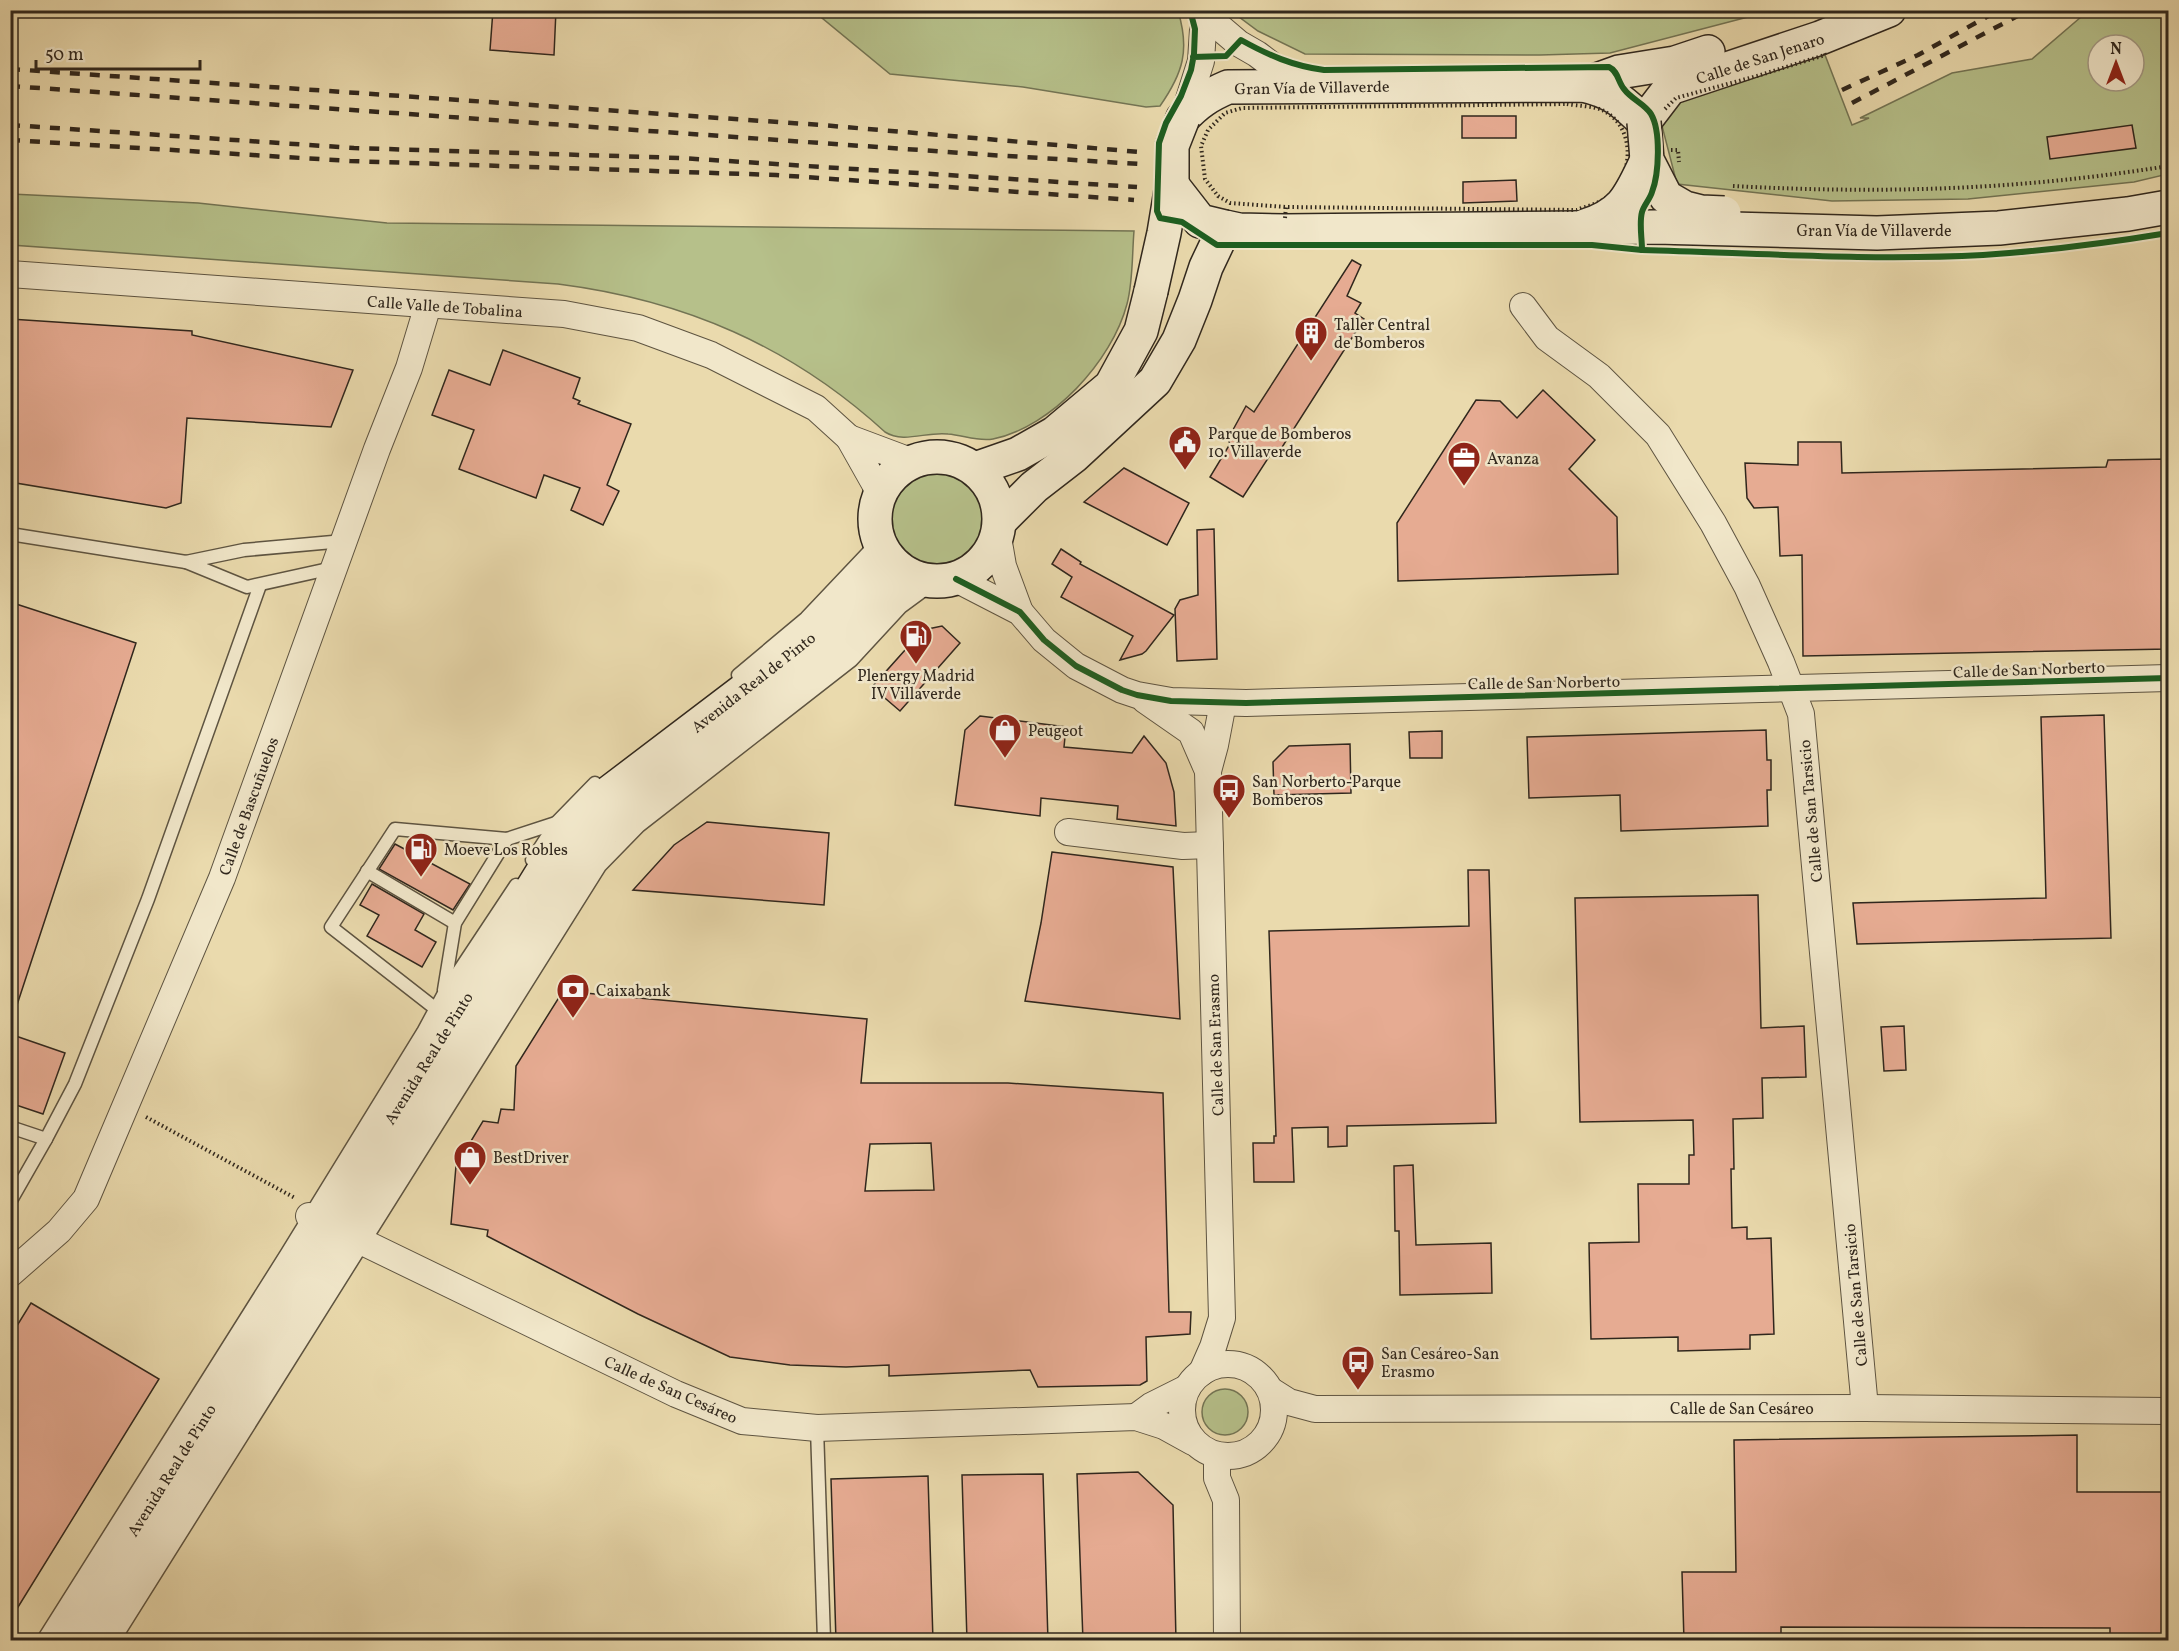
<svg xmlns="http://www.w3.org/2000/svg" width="2179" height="1651" font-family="Vollkorn,serif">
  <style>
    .green { fill: #b6c08a; stroke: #737454; stroke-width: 1.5; fill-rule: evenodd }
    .building { fill: #e6ab92; stroke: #30271d; stroke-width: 1.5; fill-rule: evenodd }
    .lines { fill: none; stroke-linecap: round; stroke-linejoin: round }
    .lane-casing { stroke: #5e5441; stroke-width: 15 }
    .street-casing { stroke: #5e5441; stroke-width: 28 }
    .secondary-casing { stroke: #30271d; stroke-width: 36 }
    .path { stroke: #30271d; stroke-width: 4; stroke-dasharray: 1.5 3; stroke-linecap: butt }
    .lane { stroke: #f1e7ca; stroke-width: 12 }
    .street { stroke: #f1e7ca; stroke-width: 26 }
    .secondary { stroke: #f1e7ca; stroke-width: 33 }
    .rail { stroke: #30271d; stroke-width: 4.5; stroke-dasharray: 10 10; stroke-linecap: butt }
    .secondary-bridge-casing { stroke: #30271d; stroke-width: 36; stroke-linecap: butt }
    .path-bridge { stroke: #30271d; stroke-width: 4; stroke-dasharray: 1.5 3; stroke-linecap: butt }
    .secondary-bridge { stroke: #f1e7ca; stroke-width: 33 }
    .cycleway-casing { stroke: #f1e7ca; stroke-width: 10 }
    .cycleway { stroke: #1b5e20; stroke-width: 6 }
    .labels { text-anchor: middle; stroke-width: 5; stroke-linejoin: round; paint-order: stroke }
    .street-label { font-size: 16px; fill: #30271d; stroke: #f1e7ca }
    .poi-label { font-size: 16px; fill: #30271d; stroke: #f1e7ca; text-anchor: start }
  </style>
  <rect width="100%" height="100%" fill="#eadaad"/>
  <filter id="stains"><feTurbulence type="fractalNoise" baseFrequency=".00333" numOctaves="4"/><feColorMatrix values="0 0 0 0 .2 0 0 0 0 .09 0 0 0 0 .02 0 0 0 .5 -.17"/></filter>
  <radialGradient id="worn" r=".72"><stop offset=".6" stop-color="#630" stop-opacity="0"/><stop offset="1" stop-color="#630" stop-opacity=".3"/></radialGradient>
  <g class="green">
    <path d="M818 10 1178 11C1190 50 1183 73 1160 106L1146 107 1023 87 890 74 816 13Z"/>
    <path d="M1231 11H1771L1610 53 1540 55 1305 54 1258 31Z"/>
    <path d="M2088 11H2168V174L2134 182 1968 199 1832 201 1677 184 1661 122 1691 80 1757 76 1825 55 1852 125 1869 118H1860L1952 73 2032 59ZM2098 45H2134V81H2098Z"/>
    <path d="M11 194 198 203 387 223 1134 231C1132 255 1133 282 1127 304 1112 361 1052 427 993 439 978 442 963 435 948 434 927 431 904 444 885 432 791 346 684 300 558 284L11 245Z"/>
    <circle cx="937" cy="523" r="50"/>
    <circle cx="1225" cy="1412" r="23"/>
  </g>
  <g class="building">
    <path d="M493 10H556L554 55 490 50Z"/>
    <rect x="1462" y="116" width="54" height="22"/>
    <path d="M2132 125 2136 148 2050 159 2047 137Z"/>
    <path d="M1516 180 1517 201 1463 203V182Z"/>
    <path d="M1352 260 1361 265 1347 296 1361 303 1355 313 1364 319 1279 452 1274 449 1243 497 1210 477 1230 444 1228 439 1246 406 1254 412Z"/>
    <path d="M10 319 192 331V335L353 370 331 427 187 418 181 503 166 508 10 482Z"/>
    <path d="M503 350 580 378 573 398 580 401 578 404 631 424 607 485 619 491 603 525 571 510 580 488 544 475 536 498 459 469 474 430 432 415 449 370 490 385Z"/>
    <path d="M1543 390 1595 440 1569 469 1617 517 1618 574 1398 581 1397 523 1476 400 1500 401 1517 418Z"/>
    <path d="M1798 442H1841L1842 473 2106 467 2108 460 2169 459V649L1803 656 1802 555 1780 556 1778 507 1754 508 1747 498 1745 463 1798 465Z"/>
    <path d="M1124 468 1189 503 1167 545 1084 502Z"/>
    <path d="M1214 529 1217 659 1177 661 1175 609 1180 600 1198 595 1197 530Z"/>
    <path d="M1061 549 1081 562 1080 564 1174 615 1146 651 1142 654 1120 660 1133 636 1061 597 1072 577 1052 564Z"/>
    <path d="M10 602 136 643 14 1014 10 1013Z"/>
    <path d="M942 626 960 643 900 711 872 687 923 630Z"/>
    <path d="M2104 715 2111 938 1857 944 1853 903 2046 898 2041 717Z"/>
    <path d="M980 716 1066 727 1064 747 1132 753 1144 736 1166 763 1174 792 1176 826 1117 819 1118 806 1041 798 1040 816 955 805 965 730Z"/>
    <path d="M1766 730 1767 760H1771V790H1767L1768 826 1621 831 1620 795 1529 798 1527 737Z"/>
    <path d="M1442 731V758H1410L1409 732Z"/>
    <path d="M1350 744 1351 793 1274 795 1273 762 1289 746Z"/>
    <path d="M707 822 829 833 824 905 633 890 674 845Z"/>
    <path d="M395 844 470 884 453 910 379 869Z"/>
    <path d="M1052 852 1173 867 1180 1019 1025 1001 1041 923Z"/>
    <path d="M1468 870H1489L1496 1123 1347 1126V1146L1328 1147V1127L1292 1128 1294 1182H1254L1253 1143H1274V1136H1276L1269 931 1469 926Z"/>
    <path d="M372 884 424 914 415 930 436 942 422 967 367 936 379 915 360 905Z"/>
    <path d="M1758 895 1761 1028 1804 1026 1806 1077 1762 1078 1763 1118 1733 1119 1734 1169H1731L1732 1228 1747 1227V1239L1771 1238 1774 1334 1750 1335V1349L1678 1351V1337L1591 1339 1589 1243 1639 1242 1638 1184H1689V1155H1694L1693 1120 1580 1122 1575 898Z"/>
    <path d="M563 991 867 1019 861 1083H1008L1163 1093 1169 1312H1191L1190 1334 1146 1337 1147 1381 1140 1385 1038 1387 1030 1370 889 1376V1365L846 1367 790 1365 730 1357 638 1314 487 1236 488 1230 451 1224 456 1166 483 1121 498 1123 501 1109 514 1110 516 1066ZM931 1143 934 1190 865 1191 870 1144Z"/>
    <path d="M1904 1026 1906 1070 1884 1071 1881 1027Z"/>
    <path d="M10 1034 65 1053 43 1114 10 1103Z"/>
    <path d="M1413 1165 1416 1245 1491 1243 1492 1293 1400 1295 1399 1231H1395L1394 1166Z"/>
    <path d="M31 1303 159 1379 10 1620V1337Z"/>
    <path d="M2077 1435V1492H2169V1641H2110V1628L1781 1627V1641H1684L1682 1572H1736L1734 1440Z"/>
    <path d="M1138 1472 1173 1505 1176 1641H1083L1077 1474Z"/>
    <path d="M1043 1474 1048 1641H967L962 1475Z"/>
    <path d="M928 1476 933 1641H836L831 1479Z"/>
  </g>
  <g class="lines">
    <g class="lane-casing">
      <g id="lane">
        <path d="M10 534 186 562"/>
        <path d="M333 568 247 587 186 562 244 550 344 541"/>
        <path d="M738 675 806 618 878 542"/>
        <path d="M532 860 556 823 595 783"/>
        <path d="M367 871 455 923"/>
        <path d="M444 990 455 923 507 839"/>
        <path d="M436 1009 331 927 395 829 507 839 556 823"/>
        <path d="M10 1127 46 1139 75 1084 148 899 260 585"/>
        <path d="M10 1202 46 1139"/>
        <path d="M817 1428 824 1640"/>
        <path d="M43 1640 287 1253 423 1032 443 995 516 885"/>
        <path d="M114 1640 600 866 639 826 852 660 901 607 935 582"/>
      </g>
    </g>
    <g class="street-casing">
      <g id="street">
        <path d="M1204 14 1238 43 1257 54 1299 86"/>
        <path d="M1183 118 1201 61 1204 14 1203 10"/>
        <path d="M10 274 564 314 638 328 711 355 816 408 849 438"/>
        <path d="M1523 306 1547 338 1599 376 1658 435 1713 523 1747 586 1781 662 1801 714 1865 1408"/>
        <path d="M880 493 849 438 913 462"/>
        <path d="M998 537 1003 566 1020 612"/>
        <path d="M956 579 1020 612 1044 640 1076 666 1122 690 1137 695 1171 701 1246 703 2168 678"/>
        <path d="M1145 700 1191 732 1208 771"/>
        <path d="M1068 832 1183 846 1210 845"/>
        <path d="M309 1216 676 1394 742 1421 817 1428 1136 1417 1164 1426 1193 1442"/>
        <path d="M10 1274 59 1231 86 1199 222 878 377 449 409 368 428 305"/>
        <circle cx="1228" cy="1410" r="46"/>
        <path d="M1202 1372 1213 1347 1222 1318 1208 771 1215 745 1223 703"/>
        <path d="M1270 1390 1289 1402 1315 1409 1865 1408 2168 1411"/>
        <path d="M1136 1417 1151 1406 1187 1388"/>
        <path d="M1217 1456V1478L1226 1500 1227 1640"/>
      </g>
    </g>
    <g class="secondary-casing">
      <g id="secondary">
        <path d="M1583 85 1619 72 1675 63 1708 52"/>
        <path d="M1183 118C1197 103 1209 95 1228 87L1583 85C1613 92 1622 101 1644 122L1670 88 1820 38 1889 10"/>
        <circle cx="937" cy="519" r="62"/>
        <path d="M975 469 1018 454 1055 433 1111 386 1141 331 1151 291"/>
        <path d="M1000 521 1034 487 1074 456 1155 381 1179 340 1195 300 1206 267 1225 227 1239 230 1285 231 1578 228"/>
        <path d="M63 1640 325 1224 545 868 602 798 814 637 887 557"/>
        <path d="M94 1640 347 1235 603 831 813 669 873 613 909 575"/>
      </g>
    </g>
    <g class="path">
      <path d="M1344 10H1381"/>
      <path d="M146 1117 295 1198"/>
    </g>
    <use href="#lane" class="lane"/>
    <use href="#street" class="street"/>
    <use href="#secondary" class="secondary"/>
    <g class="rail">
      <path d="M10 69 821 125 1140 152"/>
      <path d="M10 86 991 155 1140 164"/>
      <path d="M1842 90 1918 55 1999 10"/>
      <path d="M1852 103 2029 10"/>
      <path d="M10 125 354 148 681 158 1137 187"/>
      <path d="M10 140 350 161 776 175 1134 200"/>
    </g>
    <g class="secondary-bridge-casing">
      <g id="secondary-bridge">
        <path d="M1644 122 1647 160 1666 197 1685 208 1701 212 1724 213"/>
        <path d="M1172 185 1200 221 1225 227"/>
        <path d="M1585 226C1625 213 1630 195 1647 160"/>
        <path d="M1578 228 1656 227 1877 233 1999 228 2128 214 2168 207"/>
        <path d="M1151 291 1164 233 1172 185V146L1183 118"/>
      </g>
    </g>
    <g class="path-bridge">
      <path d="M1567 104C1578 106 1595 106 1604 111 1636 128 1634 176 1607 197 1599 204 1586 206 1577 210L1286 207 1230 203 1218 196 1205 179 1201 146 1208 130 1225 113 1242 108Z"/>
      <path d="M1665 109 1676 98 1757 76 1825 55 1824 52"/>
      <path d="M1671 150H1678L1679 162"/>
      <path d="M1733 186C1882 194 2021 190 2168 166"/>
      <path d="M1285 218 1286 207"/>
    </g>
    <use href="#secondary-bridge" class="secondary-bridge"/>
    <g class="cycleway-casing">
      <g id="cycleway">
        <path d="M1190 10 1195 29 1194 54 1191 70 1181 96 1166 123 1159 143 1157 211 1160 218 1182 222 1217 245H1592L1642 250C1642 238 1639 223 1642 212 1644 205 1650 199 1652 192 1659 174 1661 131 1651 114 1645 104 1631 99 1624 89 1618 82 1618 71 1609 67L1324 70C1293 66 1268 55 1241 40L1226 56 1193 57"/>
        <path d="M1642 250C1756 253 1869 261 1983 255 2045 251 2107 243 2168 233"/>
        <path d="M956 579 1020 612 1044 640 1076 666 1122 690 1137 695 1171 701 1246 703 2168 678"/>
      </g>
    </g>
    <use href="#cycleway" class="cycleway"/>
  </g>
  <defs>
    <g id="building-pin" transform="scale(1.725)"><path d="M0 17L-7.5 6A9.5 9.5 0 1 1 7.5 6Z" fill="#8f2418" stroke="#f1e7ca"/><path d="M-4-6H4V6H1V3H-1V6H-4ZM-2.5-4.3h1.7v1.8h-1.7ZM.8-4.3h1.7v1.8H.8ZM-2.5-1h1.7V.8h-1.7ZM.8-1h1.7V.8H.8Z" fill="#fff"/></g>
    <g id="civic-pin" transform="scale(1.725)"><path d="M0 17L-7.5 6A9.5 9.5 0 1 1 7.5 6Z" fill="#8f2418" stroke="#f1e7ca"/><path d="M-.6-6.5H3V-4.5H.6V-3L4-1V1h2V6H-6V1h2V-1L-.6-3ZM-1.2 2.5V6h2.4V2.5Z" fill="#fff"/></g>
    <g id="office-pin" transform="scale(1.725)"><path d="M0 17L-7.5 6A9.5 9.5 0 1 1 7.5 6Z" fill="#8f2418" stroke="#f1e7ca"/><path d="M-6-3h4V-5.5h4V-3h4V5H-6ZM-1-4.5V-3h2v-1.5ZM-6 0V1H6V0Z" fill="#fff"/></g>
    <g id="fuel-pin" transform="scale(1.725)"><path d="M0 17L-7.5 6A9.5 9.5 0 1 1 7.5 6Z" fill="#8f2418" stroke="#f1e7ca"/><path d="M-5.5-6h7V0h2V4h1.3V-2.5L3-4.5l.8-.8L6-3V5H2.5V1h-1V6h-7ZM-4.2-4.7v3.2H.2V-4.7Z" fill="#fff"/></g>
    <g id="shop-pin" transform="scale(1.725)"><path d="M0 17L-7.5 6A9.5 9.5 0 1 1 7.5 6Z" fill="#8f2418" stroke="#f1e7ca"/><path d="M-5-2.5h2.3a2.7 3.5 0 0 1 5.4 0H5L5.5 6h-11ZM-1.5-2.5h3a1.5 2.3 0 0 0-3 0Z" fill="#fff"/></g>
    <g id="bus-pin" transform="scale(1.725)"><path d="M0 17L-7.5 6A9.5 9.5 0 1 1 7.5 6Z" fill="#8f2418" stroke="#f1e7ca"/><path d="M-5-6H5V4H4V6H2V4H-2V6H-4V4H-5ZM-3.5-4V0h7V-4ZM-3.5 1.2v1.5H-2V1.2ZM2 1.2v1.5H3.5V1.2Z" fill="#fff"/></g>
    <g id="bank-pin" transform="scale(1.725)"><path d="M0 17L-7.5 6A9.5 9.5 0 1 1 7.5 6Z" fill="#8f2418" stroke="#f1e7ca"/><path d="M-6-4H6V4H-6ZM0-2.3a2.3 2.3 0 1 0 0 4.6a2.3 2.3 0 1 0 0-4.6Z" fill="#fff"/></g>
  </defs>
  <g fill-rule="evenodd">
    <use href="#building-pin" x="1311" y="333"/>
    <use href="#civic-pin" x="1185" y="442"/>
    <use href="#office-pin" x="1464" y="458"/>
    <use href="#fuel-pin" x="916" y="636"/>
    <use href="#shop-pin" x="1005" y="730"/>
    <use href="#bus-pin" x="1229" y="790"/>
    <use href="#fuel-pin" x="421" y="849"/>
    <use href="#bank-pin" x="573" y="990"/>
    <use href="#shop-pin" x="470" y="1157"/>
    <use href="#bus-pin" x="1358" y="1362"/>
  </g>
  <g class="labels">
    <g class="street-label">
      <text transform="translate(1760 58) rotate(-18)" y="6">Calle de San Jenaro</text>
      <text transform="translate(1312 87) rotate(-1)" y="6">Gran Vía de Villaverde</text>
      <text x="1874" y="236">Gran Vía de Villaverde</text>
      <text transform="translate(445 306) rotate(4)" y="6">Calle Valle de Tobalina</text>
      <text transform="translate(2029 669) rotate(-2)" y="6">Calle de San Norberto</text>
      <text transform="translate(753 682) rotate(-38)" y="6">Avenida Real de Pinto</text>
      <text transform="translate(1544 682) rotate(-1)" y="6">Calle de San Norberto</text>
      <text transform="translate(248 806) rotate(-70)" y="6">Calle de Bascuñuelos</text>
      <text transform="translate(1810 811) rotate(-95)" y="6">Calle de San Tarsicio</text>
      <text transform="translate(1215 1045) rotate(-92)" y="6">Calle de San Erasmo</text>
      <text transform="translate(428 1058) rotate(-58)" y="6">Avenida Real de Pinto</text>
      <text transform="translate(1855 1295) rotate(-95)" y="6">Calle de San Tarsicio</text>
      <text transform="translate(671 1389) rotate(24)" y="6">Calle de San Cesáreo</text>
      <text x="1742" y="1414">Calle de San Cesáreo</text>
      <text transform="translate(171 1470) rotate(-58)" y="6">Avenida Real de Pinto</text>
    </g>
    <g class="poi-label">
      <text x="1334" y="330">Taller Central<tspan x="1334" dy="18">de Bomberos</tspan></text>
      <text x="1208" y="439">Parque de Bomberos<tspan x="1208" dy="18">10. Villaverde</tspan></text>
      <text x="1487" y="464">Avanza</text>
      <text x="916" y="681" text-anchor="middle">Plenergy Madrid<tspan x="916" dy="18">IV Villaverde</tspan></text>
      <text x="1028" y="736">Peugeot</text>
      <text x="1252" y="787">San Norberto-Parque<tspan x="1252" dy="18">Bomberos</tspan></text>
      <text x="444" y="855">Moeve Los Robles</text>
      <text x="596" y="996">Caixabank</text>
      <text x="493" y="1163">BestDriver</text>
      <text x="1381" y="1359">San Cesáreo-San<tspan x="1381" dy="18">Erasmo</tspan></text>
    </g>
  </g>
  <rect width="2179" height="1651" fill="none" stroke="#eadaad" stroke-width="36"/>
  <rect x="12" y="12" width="2155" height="1627" fill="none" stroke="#30271d" stroke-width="3"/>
  <rect x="18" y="18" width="2143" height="1615" fill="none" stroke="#30271d" stroke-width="1.5"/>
  <g transform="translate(2116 63)"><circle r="28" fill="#f1e7ca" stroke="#a49a85" stroke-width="1.5"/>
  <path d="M0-4.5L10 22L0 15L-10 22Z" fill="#8f2418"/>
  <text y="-9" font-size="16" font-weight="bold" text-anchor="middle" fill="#30271d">N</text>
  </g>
  <path d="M36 60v9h164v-9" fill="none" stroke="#30271d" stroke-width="3"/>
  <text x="45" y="60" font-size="18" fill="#30271d" stroke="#f1e7ca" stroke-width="4.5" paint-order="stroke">50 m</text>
  <rect width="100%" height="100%" filter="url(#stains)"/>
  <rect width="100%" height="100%" fill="url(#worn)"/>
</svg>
